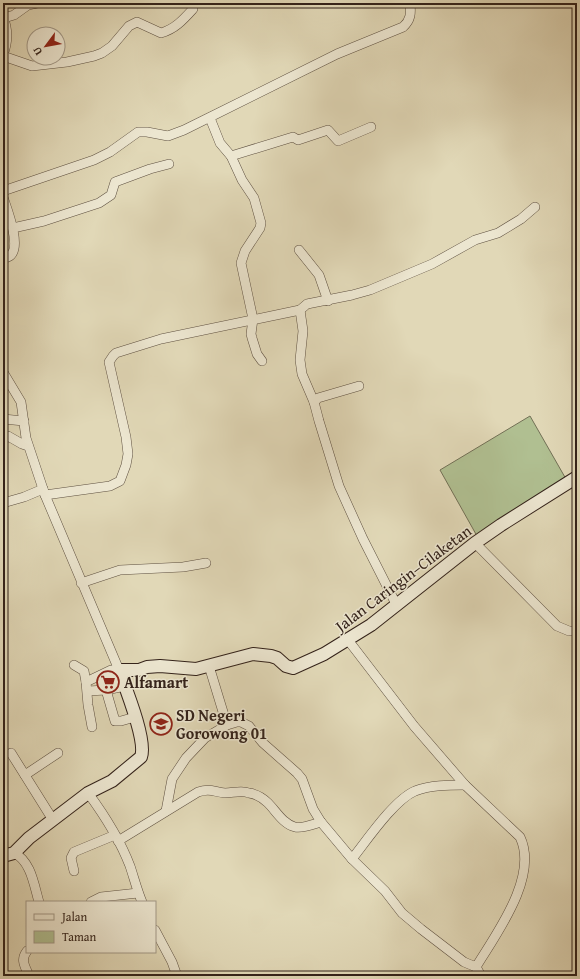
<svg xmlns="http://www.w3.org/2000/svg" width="580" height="979" font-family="'Gentium Book Plus',serif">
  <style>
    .green { fill: #b0bf91; stroke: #727056 }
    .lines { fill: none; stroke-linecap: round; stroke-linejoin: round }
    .street-casing { stroke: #5e5041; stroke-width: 10 }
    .secondary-casing { stroke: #33221a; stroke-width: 14 }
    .street { stroke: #ece6d0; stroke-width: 9 }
    .secondary { stroke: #ece6d0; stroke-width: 12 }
    .labels { text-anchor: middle; stroke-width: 3; stroke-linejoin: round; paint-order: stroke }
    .street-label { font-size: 16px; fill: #33221a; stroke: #ece6d0 }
    .poi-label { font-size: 16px; font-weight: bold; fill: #33221a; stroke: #ece6d0; text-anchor: start }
  </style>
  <rect width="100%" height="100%" fill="#e1d8b7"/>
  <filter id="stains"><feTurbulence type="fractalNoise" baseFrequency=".005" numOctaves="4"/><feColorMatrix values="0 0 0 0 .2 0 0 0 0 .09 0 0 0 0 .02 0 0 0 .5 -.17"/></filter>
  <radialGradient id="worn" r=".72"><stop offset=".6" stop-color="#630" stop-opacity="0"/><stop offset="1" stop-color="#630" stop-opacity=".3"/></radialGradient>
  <path class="green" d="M530 416 566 479 477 536 440 470Z"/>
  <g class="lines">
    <g class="street-casing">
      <g id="street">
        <path d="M3 17C8 29 8 42 3 55"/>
        <path d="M4 18 14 15 28 5 37 3"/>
        <path d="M3 56 32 66 67 62 94 56 102 53 112 46 129 26 137 22 161 33C175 29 183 20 193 9L192 3"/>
        <path d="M210 118 220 143 231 156 242 180 254 198 261 223 260 228 245 251 241 263 253 319 251 334 252 338 257 354 262 361"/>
        <path d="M231 156 293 137 298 140 328 130 338 141 371 127"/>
        <path d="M3 191 94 160 110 152 138 132H147L168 136 184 130 337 54 403 27C411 20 411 13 410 3"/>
        <path d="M3 197C7 209 21 245 11 255 10 257 5 258 3 259"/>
        <path d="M13 228 44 221 99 203 111 195 115 182 150 169 169 164"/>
        <path d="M299 250 319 275 328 301"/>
        <path d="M300 310 303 331 300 360 302 374 314 402 319 421 339 486 363 539 397 606"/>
        <path d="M3 372 21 402 26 438 45 495 119 670H111L86 682 88 705 92 727"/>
        <path d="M314 402 318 398 359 386"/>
        <path d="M3 419 24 421"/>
        <path d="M3 440 8 436 22 444 28 446"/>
        <path d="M45 495 110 486 120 481 126 465 128 454 126 437 109 362 113 356 116 353 161 339 300 310 307 304 352 295 370 290 432 264 475 240 498 233 521 219 535 207"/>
        <path d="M3 503 24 497 43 489"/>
        <path d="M475 543 557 626 569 631H577"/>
        <path d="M81 583 120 570 183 567 206 563"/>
        <path d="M74 665 84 671 86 682"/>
        <path d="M209 666 227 725"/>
        <path d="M106 690 115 721H121L135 717"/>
        <path d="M88 691 106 690 125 686"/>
        <path d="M11 753 53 820"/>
        <path d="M25 775 58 753"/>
        <path d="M88 793C105 816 120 840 130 866 134 878 137 890 142 902"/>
        <path d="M166 811 172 779 186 758 205 738 227 725 237 722H241L249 726 263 743 297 773 302 779 313 809 321 822 352 859 385 891 402 913 421 929 464 962 476 967C496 934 539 877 520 837L465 785 414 726 348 640"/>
        <path d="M118 841 198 792C210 788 214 792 225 793 233 793 242 790 249 793 256 794 263 798 268 803 276 811 283 824 295 827 302 829 314 824 321 822"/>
        <path d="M14 853C31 861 34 885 39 902"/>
        <path d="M352 859C367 840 394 800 415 791 431 785 448 785 465 785"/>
        <path d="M74 871 71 858 74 852 115 835"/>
        <path d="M91 902 101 897 138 893"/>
        <path d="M155 930 172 962 177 976"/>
        <path d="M27 951C20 960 25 966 29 976"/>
        <path d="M476 967 481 976"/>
      </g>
    </g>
    <g class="secondary-casing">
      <path id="secondary" d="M3 856 14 853 29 838 88 793 112 781 141 757C147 741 126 689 119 670H139L147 667 160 666 196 669 253 654 271 656 277 658 286 666 293 668 324 654 371 625 475 543 501 525 577 477"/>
    </g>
    <use href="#street" class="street"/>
    <use href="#secondary" class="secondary"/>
  </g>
  <defs>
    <g id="supermarket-ring" transform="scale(1.15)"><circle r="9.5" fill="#ece6d0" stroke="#8f2418" stroke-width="1.5"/><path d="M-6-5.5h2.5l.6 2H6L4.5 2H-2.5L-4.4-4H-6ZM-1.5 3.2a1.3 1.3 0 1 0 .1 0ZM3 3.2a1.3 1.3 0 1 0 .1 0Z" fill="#8f2418"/></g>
    <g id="school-ring" transform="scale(1.15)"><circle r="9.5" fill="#ece6d0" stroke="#8f2418" stroke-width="1.5"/><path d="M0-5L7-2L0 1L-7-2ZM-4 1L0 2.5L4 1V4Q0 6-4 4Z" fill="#8f2418"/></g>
  </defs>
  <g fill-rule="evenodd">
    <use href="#supermarket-ring" x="108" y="682"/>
    <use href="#school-ring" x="161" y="724"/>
  </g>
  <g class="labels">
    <g class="street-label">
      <text transform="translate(403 578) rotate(-37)" y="6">Jalan Caringin–Cilaketan</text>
    </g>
    <g class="poi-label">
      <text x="124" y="688">Alfamart</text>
      <text x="176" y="721">SD Negeri<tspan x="176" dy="18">Gorowong 01</tspan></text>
    </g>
  </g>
  <rect width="580" height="979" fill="none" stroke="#e1d8b7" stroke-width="16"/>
  <rect x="4" y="4" width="572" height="971" fill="none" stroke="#33221a" stroke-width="2"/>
  <rect x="8" y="8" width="564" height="963" fill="none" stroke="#33221a"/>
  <rect x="26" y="901" width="130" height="52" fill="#ece6d0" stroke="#a29887"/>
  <rect x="34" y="914" width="20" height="6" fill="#ece6d0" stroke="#a29887"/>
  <text x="62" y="921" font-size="12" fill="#33221a">Jalan</text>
  <rect x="34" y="931" width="20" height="12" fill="#b0bf91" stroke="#a29887"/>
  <text x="62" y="941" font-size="12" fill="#33221a">Taman</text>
  <g transform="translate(46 46) rotate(238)"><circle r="19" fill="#ece6d0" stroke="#a29887"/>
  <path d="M0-3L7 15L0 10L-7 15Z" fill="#8f2418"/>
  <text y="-6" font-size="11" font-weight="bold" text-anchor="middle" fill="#33221a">U</text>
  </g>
  <rect width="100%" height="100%" filter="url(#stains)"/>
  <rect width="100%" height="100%" fill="url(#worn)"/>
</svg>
